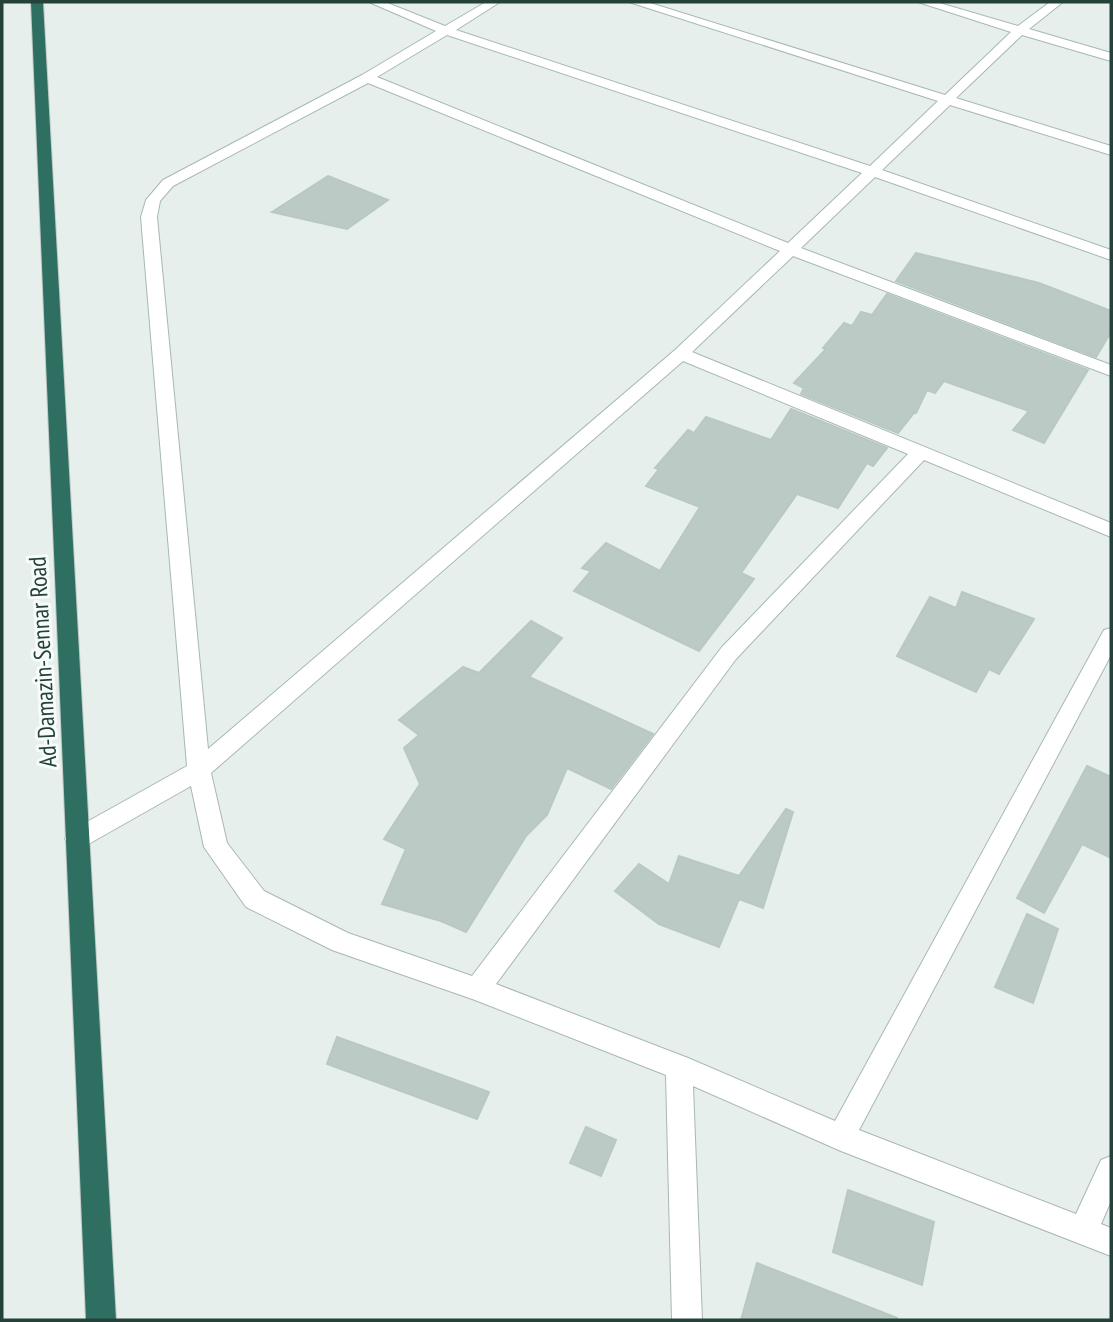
<svg xmlns="http://www.w3.org/2000/svg" width="1113" height="1322" font-family="'PT Sans Narrow',sans-serif">
  <style>
    .building { fill: #bbcac4; stroke: #b8c9c2; stroke-width: 2 }
    .lines { fill: none; stroke-linecap: round; stroke-linejoin: round }
    .minor-casing { stroke: #a8b8b2; stroke-width: 2 }
    .highway-casing { stroke: #c2cac8; stroke-width: 2 }
    .minor { fill: #fff; fill-rule: evenodd }
    .highway { fill: #2f6f62; fill-rule: evenodd }
    .labels { text-anchor: middle; stroke-width: 6; stroke-linejoin: round; paint-order: stroke }
    .street-label { font-size: 24px; fill: #24423a; stroke: #f7fbf9 }
  </style>
  <rect width="100%" height="100%" fill="#e6efeb"/>
  <g class="building">
    <path d="M328 176 388 200 347 229 272 212Z"/>
    <path d="M916 253 1039 283 1111 311V332L1096 357 896 281Z"/>
    <path d="M887 294 1088 370 1044 443 1013 430 1029 411 944 381 935 393 927 390 916 413H914L898 433 801 394 804 388 794 383 826 349 823 348 844 323 852 326 861 312 872 315Z"/>
    <path d="M791 409 887 448 873 466 867 463 838 508 797 494 741 573 754 579 699 651 574 591 591 571 582 568 606 543 660 571 700 507 646 486 659 469 655 468 688 430 694 433 706 417 771 440Z"/>
    <path d="M962 592 1034 619 999 674 989 669 976 692 897 656 930 597 956 608Z"/>
    <path d="M531 621 562 638 529 677 653 734 611 789 567 768 547 815 526 836 466 932 441 921 382 904 406 849 384 839 420 784 404 748 419 735 399 720 463 667 479 673Z"/>
    <path d="M1087 766 1111 777V858L1082 844 1044 913 1017 898Z"/>
    <path d="M786 809 793 812 763 908 739 899 719 947 659 924 615 891 639 864 669 884 679 856 739 876Z"/>
    <path d="M1027 914 1058 929 1033 1003 995 987Z"/>
    <path d="M337 1037 489 1092 477 1119 327 1064Z"/>
    <path d="M586 1127 616 1140 601 1176 570 1163Z"/>
    <path d="M848 1190 934 1222 922 1285 833 1252Z"/>
    <path d="M757 1263 897 1318V1320H741Z"/>
  </g>
  <g class="lines">
    <g class="minor-casing">
      <path id="minor" d="M369 2H385L445 26 486 2H500L456 30 870 166 938 101 629 2H647L945 95 1011 32 918 2H936L1018 26 1050 2H1063L1029 29 1111 53V61L1022 35 956 98 1111 146V155L950 105 882 170 1111 250V260L875 177 801 248 1111 365V376L793 256 692 352 1111 523V537L924 460 736 659 496 984 688 1058 835 1121 1104 630 1111 628V655L859 1130 1076 1214 1101 1160 1111 1156V1201L1101 1224 1111 1228V1256L841 1151 693 1086 702 1320H672L666 1075 475 1000 332 950 246 907 204 847 191 786 85 846 77 849 69 846 65 839 69 832 187 766 141 217 146 200 163 180 362 75 436 31ZM447 35 862 173 788 243 377 77ZM368 83 780 251 675 350 208 749 157 217 160 201 173 186ZM683 361 908 454 722 647 472 976 348 933 264 891 227 843 211 773Z"/>
    </g>
    <g class="highway-casing">
      <path id="highway" d="M31 2H43L116 1320H86Z"/>
    </g>
    <use href="#minor" class="minor"/>
    <use href="#highway" class="highway"/>
  </g>
  <g class="labels">
    <g class="street-label">
      <text transform="translate(43 662) rotate(-93)" y="8">Ad-Damazin-Sennar Road</text>
    </g>
  </g>
  <rect width="1113" height="1322" fill="none" stroke="#24423a" stroke-width="7"/>
</svg>
